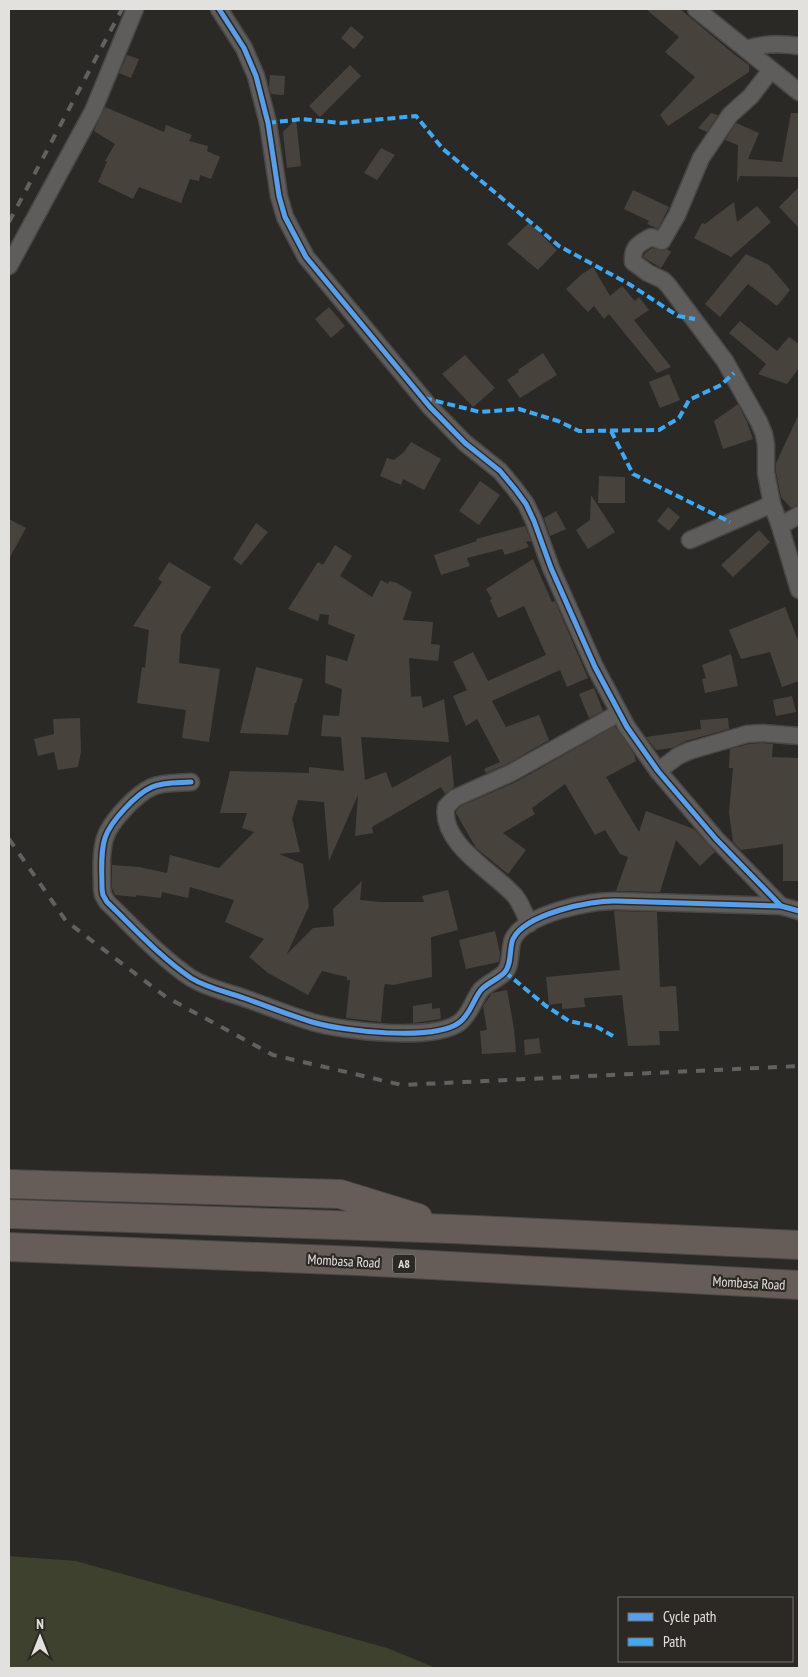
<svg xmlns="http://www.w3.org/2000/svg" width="808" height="1677" font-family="'PT Sans Narrow',sans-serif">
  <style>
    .green { fill: #3d412d }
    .building { fill: #47433c }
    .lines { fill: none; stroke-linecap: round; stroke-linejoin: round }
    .minor-casing { stroke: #494745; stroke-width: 19 }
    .trunk-casing { stroke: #494745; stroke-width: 30 }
    .minor { stroke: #5f5d5c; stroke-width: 16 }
    .trunk { stroke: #665d59; stroke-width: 28 }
    .rail { stroke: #62615f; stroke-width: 4; stroke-dasharray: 9 9; stroke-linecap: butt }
    .quiet { stroke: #3fa9f5; stroke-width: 4; stroke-dasharray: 8 4; stroke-linecap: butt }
    .cycleway-casing { stroke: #2c2925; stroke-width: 8 }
    .cycleway { stroke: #5a9eea; stroke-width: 5 }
    .labels { text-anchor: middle; stroke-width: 4.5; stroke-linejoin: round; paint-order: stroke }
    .shield { fill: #2c2925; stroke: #acaaa6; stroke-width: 1 }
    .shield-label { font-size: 12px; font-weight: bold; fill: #e3e1de }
    .street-label { font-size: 14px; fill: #e3e1de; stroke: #2c2925 }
  </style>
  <rect width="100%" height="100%" fill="#2b2926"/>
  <path class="green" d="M9 1556 76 1561 387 1648 436 1668H9Z"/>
  <g class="building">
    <path d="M646 9H680L735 55 749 65V72L668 126 660 115 695 77 665 52 679 37Z"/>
    <path d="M351 26 364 37 354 49 341 38Z"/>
    <path d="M127 55 139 59 131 78 119 73Z"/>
    <path d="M350 65 361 76 320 117 309 106Z"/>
    <path d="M270 75 285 76 284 95 271 94 269 87Z"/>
    <path d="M105 107 164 132 166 125 192 135 189 141 208 146 207 151 220 157 211 179 200 175 199 181 190 179 181 203 139 187 133 199 98 182 107 162 105 161 115 144 94 131Z"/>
    <path d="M711 113 718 115 707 132 698 128Z"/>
    <path d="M791 113H799V177L740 176 737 183 738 145 725 140 736 123 759 133 748 159 782 162Z"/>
    <path d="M296 119 301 166 287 168 283 132Z"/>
    <path d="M381 148 395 155 377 180 364 173Z"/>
    <path d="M799 187V228L779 207Z"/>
    <path d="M633 190 669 207 658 229 647 224 649 221 624 209Z"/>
    <path d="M734 202 737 222 757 206 771 222 731 257 694 238 702 223 705 224Z"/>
    <path d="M529 223 557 250 538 270 507 244Z"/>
    <path d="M652 248 663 251 667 249 671 252 661 268 643 257 645 253Z"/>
    <path d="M746 254 769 265 790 290 777 306 748 284 720 317 705 304Z"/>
    <path d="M593 267 610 296 622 286 635 301 639 297 649 310 634 320 671 367 657 373 609 314 604 319 594 306 588 312 566 289 582 274Z"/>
    <path d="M329 307 345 326 331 338 315 319Z"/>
    <path d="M740 321 777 351 789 337 799 344V368L787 384 758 374 766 364 729 333Z"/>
    <path d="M543 353 557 375 520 398 507 380 519 372 518 370Z"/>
    <path d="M465 355 495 388 473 407 442 374Z"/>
    <path d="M669 374 680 400 660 408 649 382Z"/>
    <path d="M738 404 747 422 753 439 723 449 714 421Z"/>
    <path d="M799 414V505L791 508 781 497 776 472V463Z"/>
    <path d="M411 442 441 459 424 490 403 479 401 485 380 476 387 458 394 460 404 452Z"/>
    <path d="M599 476 625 477V503H598Z"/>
    <path d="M480 481 500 495 479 525 459 511Z"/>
    <path d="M591 495 615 532 588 549 576 530 590 520Z"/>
    <path d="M668 507 680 517 669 531 657 521Z"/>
    <path d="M556 511 566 529 550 536 544 518Z"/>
    <path d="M9 519 26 528 9 559Z"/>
    <path d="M256 523 268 532 241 565 233 559Z"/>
    <path d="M525 526 531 541 526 542 529 547 505 555 502 549 467 558 470 566 441 575 434 555 477 541 476 539Z"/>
    <path d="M759 530 770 542 733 577 721 565Z"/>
    <path d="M335 545 352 556 340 576 372 597 381 580 388 584 389 581 397 583 412 592 403 620 433 622 431 644 440 645 438 661 409 658 411 697 421 696 423 708 444 699 449 742 361 737 365 780 386 772 392 788 451 755 454 787 445 794 441 787 372 827 373 833 355 836 358 795 329 861 324 802 298 800 292 819 300 852 279 854 303 864 309 906 287 954 313 928 334 926 333 909 362 881 360 900 380 902H424L422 896 448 890 458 930 431 937 432 977 393 985 385 984 384 988 381 1022 346 1018 350 980H347V977L322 971 308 995 268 973 249 957 264 939 225 922 234 900 190 887 188 898 162 892 161 898 136 895V897L115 895 112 888V865L139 867 167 873 170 855 219 868 254 832 242 828 247 813H220L230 771 309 773V767L344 771 341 737 321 736 323 715 339 716 342 689 325 683 326 655 347 661 355 635 328 624 329 615 320 614 318 621 288 609 318 562 323 565Z"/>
    <path d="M533 559 552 602 555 601 588 678 567 687 560 670 492 701 506 727 539 715 549 740 507 764 486 773 484 769 500 762 477 719 466 726 453 696 467 690 453 662 473 652 488 681 546 655 524 606 498 618 490 600 492 599 486 589Z"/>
    <path d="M169 562 211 587 181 635 179 663 220 669 209 742 182 738 186 710 137 703 142 667 145 668 149 630 133 626 162 582 158 579Z"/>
    <path d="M785 607 799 643V681L782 687 770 652 741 659 729 630Z"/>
    <path d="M731 654 738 686 705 693 702 679 706 678 702 665Z"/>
    <path d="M256 667 303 679 296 703H295L288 735 240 733Z"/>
    <path d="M594 688 603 711 589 718 579 694Z"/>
    <path d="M792 696 796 712 776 716 773 700Z"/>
    <path d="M80 718 81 752 78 767 58 770 54 752 38 756 34 739 54 734 53 719Z"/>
    <path d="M728 718 729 729 686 741 672 748 656 750 646 737 701 729 700 720Z"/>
    <path d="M615 726 634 754 636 761 606 777 639 832 646 811 694 829 715 852 700 866 676 840 660 892 616 891 628 857 620 854 605 830 595 835 565 784 532 808 535 814 503 833 526 850 508 874 476 848 456 813V811L461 806 516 782Z"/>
    <path d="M762 743 773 744 772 757 799 758V881H783V844L741 850 733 842 729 812 733 768H729L730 749 749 744Z"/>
    <path d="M614 911 657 912 660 987 676 986 679 1031H659L660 1045 628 1046 622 995 584 998 585 1007 562 1009V1003L549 1005 546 977 620 970Z"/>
    <path d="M495 931 500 953 499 962 466 969 459 940Z"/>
    <path d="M507 990 514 1029 516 1052 482 1054 480 1031 487 1030 483 1006 492 993Z"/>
    <path d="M432 1003V1009L440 1008 441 1019 413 1023V1006Z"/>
    <path d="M539 1038 541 1053 525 1055 524 1040Z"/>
  </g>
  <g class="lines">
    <g class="minor-casing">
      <g id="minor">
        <path d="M219 9 244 48 256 76 268 123 279 196 285 217 306 257 430 407 465 443 500 471 515 489 526 504 534 521 551 568 595 667 627 727 658 771 716 839 781 906"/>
        <path d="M696 9 799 92"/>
        <path d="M746 49C764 43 780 43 799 46"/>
        <path d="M771 70 751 96 730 115 701 158 677 215 662 241 651 237C639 244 632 246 633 262L648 273 663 280 668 285 725 361 759 422 764 434 766 445V473L772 504 780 526"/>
        <path d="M9 266 93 111 135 9"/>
        <path d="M799 515 780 526 799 590"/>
        <path d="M690 540 772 504"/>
        <path d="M658 771 678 756 689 751 747 734 762 733 799 736"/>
        <path d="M191 782C178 783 163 782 152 787 136 794 110 822 105 838 100 854 102 873 102 889L103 895 107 902C134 928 160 957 191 978 207 988 227 992 244 998 267 1006 289 1015 312 1022 342 1031 435 1042 460 1022 471 1013 473 1000 481 990 487 983 499 979 505 972 512 964 509 948 513 939 525 914 591 900 616 901L781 906 799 911"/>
        <path d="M529 924C525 914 522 905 515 896 495 873 440 844 446 807L455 798 511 773 619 713"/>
      </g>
    </g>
    <g class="trunk-casing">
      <g id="trunk">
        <path d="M9 1184 340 1194 418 1218"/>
        <path d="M9 1214 453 1229 799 1245"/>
        <path d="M9 1247 357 1261 799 1285"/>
      </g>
    </g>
    <use href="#minor" class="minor"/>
    <use href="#trunk" class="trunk"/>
    <g class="rail">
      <path d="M9 222 122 9"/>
      <path d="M9 839 66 921 166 997 273 1055 402 1085 799 1066"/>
    </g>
    <g class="quiet">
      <path d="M268 123 302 119 341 123 416 116 443 149 559 246 629 284 678 316 695 319"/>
      <path d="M424 398 480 412 519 409 558 421 579 431 659 430 679 418 689 400 721 385 734 373"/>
      <path d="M611 431 633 474 730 522"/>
      <path d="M505 972 546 1006 569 1021 597 1027 613 1036"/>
    </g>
    <g class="cycleway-casing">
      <g id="cycleway">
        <path d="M219 9 244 48 256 76 268 123 279 196 285 217 306 257 430 407 465 443 500 471 515 489 526 504 534 521 551 568 595 667 627 727 658 771 716 839 781 906"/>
        <path d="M191 782C178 783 163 782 152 787 136 794 110 822 105 838 100 854 102 873 102 889L103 895 107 902C134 928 160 957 191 978 207 988 227 992 244 998 267 1006 289 1015 312 1022 342 1031 435 1042 460 1022 471 1013 473 1000 481 990 487 983 499 979 505 972 512 964 509 948 513 939 525 914 591 900 616 901L781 906 799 911"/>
      </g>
    </g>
    <use href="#cycleway" class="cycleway"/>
  </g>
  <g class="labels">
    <rect class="shield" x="393" y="1254.5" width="22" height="19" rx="4"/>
    <g class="shield-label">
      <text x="404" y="1268">A8</text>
    </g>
    <g class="street-label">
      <text transform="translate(344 1261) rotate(3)" y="5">Mombasa Road</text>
      <text transform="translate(749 1283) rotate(3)" y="5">Mombasa Road</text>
    </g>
  </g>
  <rect width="808" height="1677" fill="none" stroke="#e3e1de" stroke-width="20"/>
  <rect x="618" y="1597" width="175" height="65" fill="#2c2925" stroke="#75736f"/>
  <rect x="628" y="1613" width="25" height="8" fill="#5a9eea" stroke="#75736f"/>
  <text x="663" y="1622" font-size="15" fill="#e3e1de">Cycle path</text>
  <rect x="628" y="1638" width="25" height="8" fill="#3fa9f5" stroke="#75736f"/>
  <text x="663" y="1647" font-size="15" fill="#e3e1de">Path</text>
  <g transform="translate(40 1637)" stroke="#2c2925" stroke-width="4" paint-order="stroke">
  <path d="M0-4L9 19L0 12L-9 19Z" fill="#e3e1de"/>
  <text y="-8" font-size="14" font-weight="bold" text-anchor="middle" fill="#e3e1de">N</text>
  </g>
</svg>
